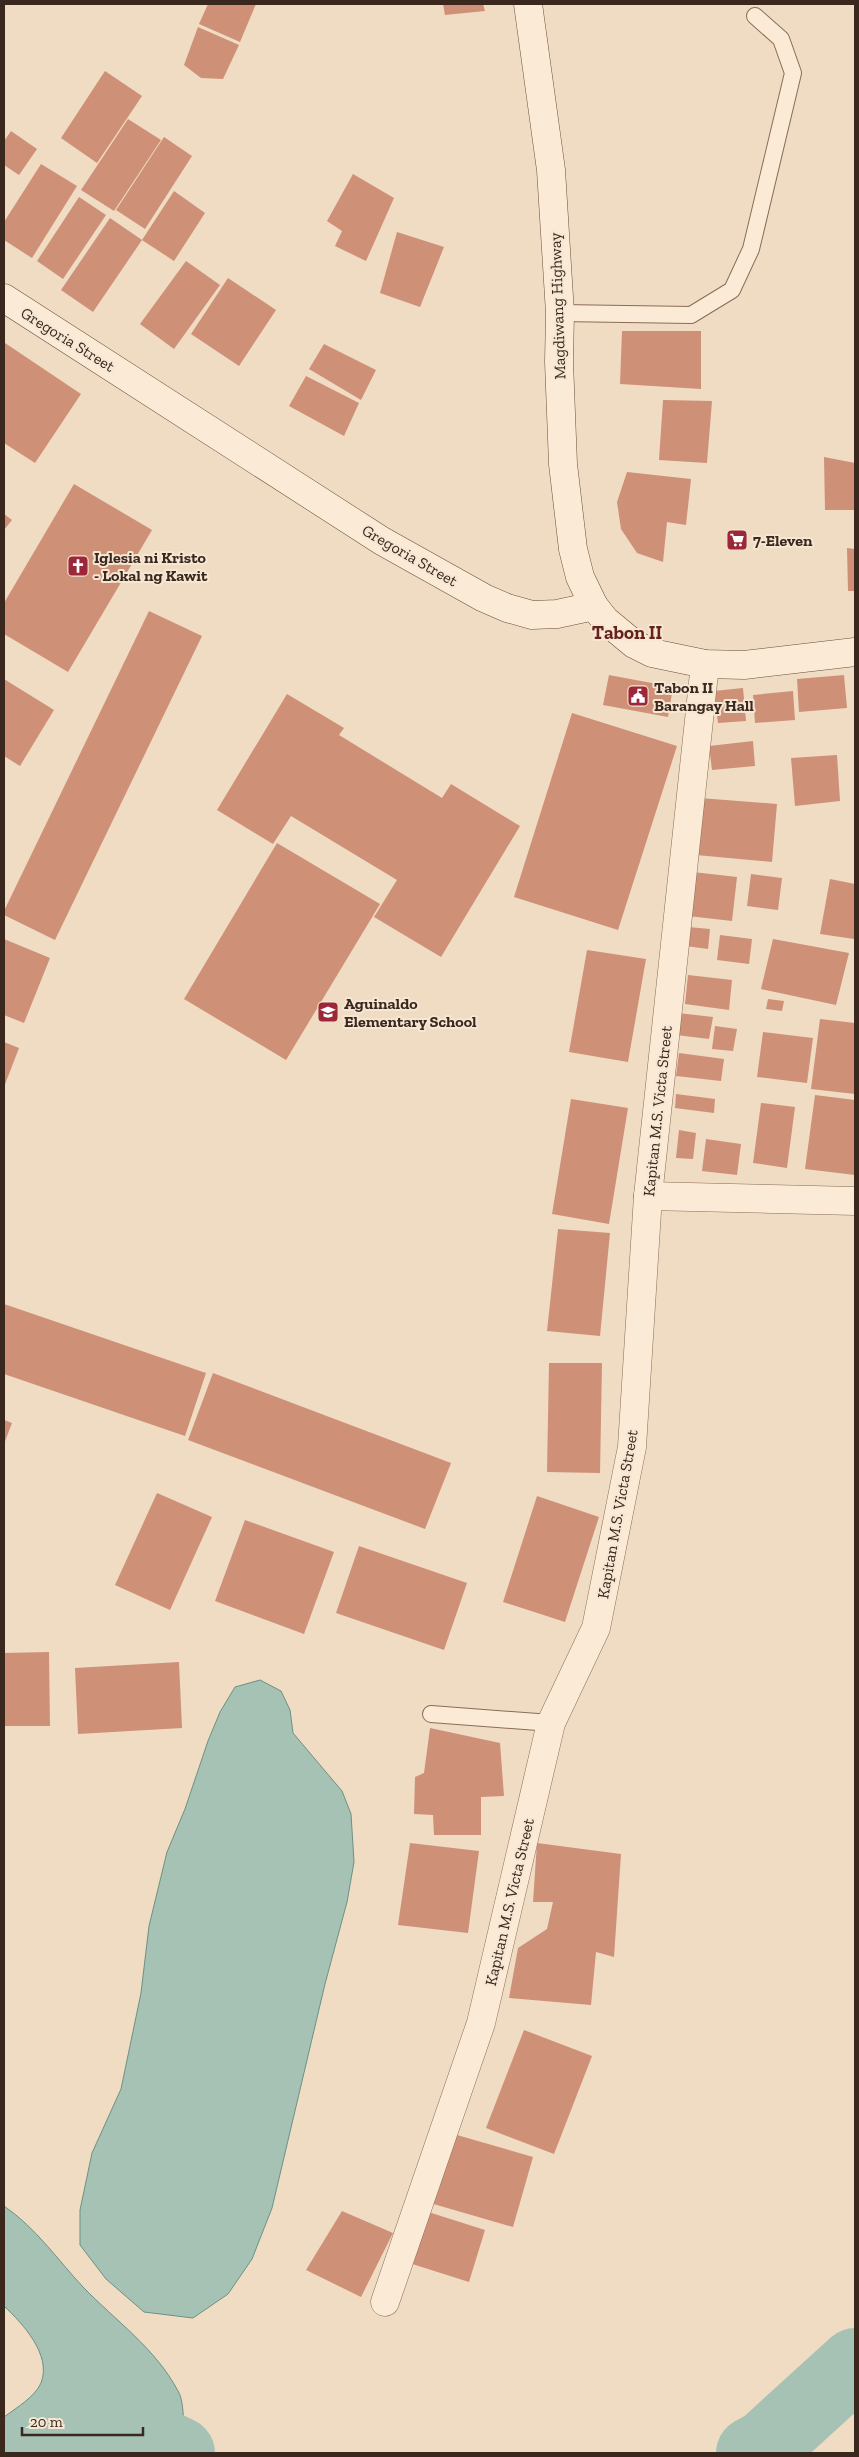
<svg xmlns="http://www.w3.org/2000/svg" width="859" height="2457" font-family="'Zilla Slab',serif">
  <style>
    .water { fill: #a5c2b5; stroke: #6c9182 }
    .lines { fill: none; stroke-linecap: round; stroke-linejoin: round }
    .river { stroke: #a5c2b5; stroke-width: 72 }
    .building { fill: #cf9078 }
    .lane-casing { stroke: #8a6c59; stroke-width: 18 }
    .street-casing { stroke: #8a6c59; stroke-width: 29 }
    .secondary-casing { stroke: #6c4e3c; stroke-width: 29 }
    .lane { stroke: #faead6; stroke-width: 16 }
    .street { stroke: #faead6; stroke-width: 28 }
    .secondary { stroke: #faead6; stroke-width: 28 }
    .labels { text-anchor: middle; stroke-width: 4; stroke-linejoin: round; paint-order: stroke }
    .street-label { font-size: 16px; fill: #3a271e; stroke: #f6e7d3 }
    .poi-label { font-size: 16px; font-weight: bold; fill: #3a271e; stroke: #f6e7d3; text-anchor: start }
    .quarter-label { font-size: 19px; font-weight: bold; fill: #67211c; stroke: #f6e7d3 }
  </style>
  <rect width="100%" height="100%" fill="#efdcc3"/>
  <g class="water">
    <path d="M260 1680 281 1691 290 1710 293 1733 342 1791 351 1814 354 1862 347 1902 325 1984 272 2208 252 2259 228 2294 193 2318 144 2312 106 2279 80 2245V2210L92 2153 121 2089 141 1993 149 1926 167 1852 185 1809 208 1741 220 1712 235 1687Z"/>
    <path d="M4 2206C36 2228 57 2259 83 2287 116 2321 156 2349 178 2391 183 2399 183 2414 184 2424L166 2453H4V2417C16 2408 35 2397 41 2383 52 2355 23 2324 4 2306Z"/>
  </g>
  <g class="lines">
    <g class="river">
      <path d="M95 2413 179 2453"/>
      <path d="M752 2453 765 2446 855 2364"/>
    </g>
  </g>
  <g class="building">
    <path d="M208 4H256L240 42 199 24Z"/>
    <path d="M443 4H483L485 11 445 15Z"/>
    <path d="M198 27 239 45 223 79 201 78 184 65Z"/>
    <path d="M105 71 142 96 97 163 61 138Z"/>
    <path d="M128 119 161 140 114 211 81 190Z"/>
    <path d="M11 131 37 149 19 175 4 165V141Z"/>
    <path d="M164 137 192 156 145 229 116 210Z"/>
    <path d="M41 164 77 186 32 258 4 240V222Z"/>
    <path d="M353 174 394 198 366 261 335 246 342 231 327 221Z"/>
    <path d="M174 191 205 213 174 261 142 240Z"/>
    <path d="M79 197 106 215 63 279 37 261Z"/>
    <path d="M110 218 142 240 93 312 61 290Z"/>
    <path d="M397 232 444 247 420 307 380 293Z"/>
    <path d="M186 261 220 285 174 349 140 324Z"/>
    <path d="M228 278 276 310 239 366 191 334Z"/>
    <path d="M622 331H701V389L620 384Z"/>
    <path d="M5 343 81 394 35 463 4 443Z"/>
    <path d="M324 344 376 370 361 400 309 369Z"/>
    <path d="M306 376 359 403 344 436 289 406Z"/>
    <path d="M663 400 712 401 707 463 659 460Z"/>
    <path d="M824 457 855 463V510H825Z"/>
    <path d="M627 472 691 479 686 525 667 522 663 562 637 553 621 529 617 502Z"/>
    <path d="M74 484 152 530 68 672 4 634V603Z"/>
    <path d="M4 514 12 520 4 530Z"/>
    <path d="M847 548 855 549V591H848Z"/>
    <path d="M149 611 202 636 55 940 4 915V911Z"/>
    <path d="M609 675 673 687 668 717 603 705Z"/>
    <path d="M844 675 847 708 799 712 797 679Z"/>
    <path d="M4 679 54 710 20 766 4 756Z"/>
    <path d="M743 688 746 721 718 723 714 691Z"/>
    <path d="M793 691 795 720 755 723 753 695Z"/>
    <path d="M287 694 344 728 339 735 442 798 451 784 520 826 441 957 374 917 397 880 291 816 273 844 217 810Z"/>
    <path d="M572 713 677 746 618 930 514 897Z"/>
    <path d="M753 741 755 766 712 770 709 746Z"/>
    <path d="M837 755 840 801 795 806 791 758Z"/>
    <path d="M700 798 777 804 772 862 696 855Z"/>
    <path d="M277 843 380 904 286 1060 184 999Z"/>
    <path d="M693 872 737 877 732 921 688 916Z"/>
    <path d="M751 874 782 878 778 910 747 906Z"/>
    <path d="M830 879 855 884 854 939 820 934Z"/>
    <path d="M688 927 710 929 708 949 686 946Z"/>
    <path d="M720 935 752 939 749 964 717 960Z"/>
    <path d="M4 939 50 958 24 1023 4 1015Z"/>
    <path d="M773 939 849 953 836 1005 761 989Z"/>
    <path d="M587 950 646 959 628 1062 569 1052Z"/>
    <path d="M688 975 732 980 729 1010 685 1004Z"/>
    <path d="M768 999 784 1001 782 1011 766 1009Z"/>
    <path d="M678 1013 713 1017 709 1039 676 1035Z"/>
    <path d="M820 1019 855 1023V1094L811 1089Z"/>
    <path d="M715 1026 737 1029 733 1051 712 1049Z"/>
    <path d="M763 1032 813 1038 807 1083 757 1077Z"/>
    <path d="M4 1042 19 1048 4 1087Z"/>
    <path d="M679 1053 724 1059 721 1081 676 1076Z"/>
    <path d="M676 1094 715 1099 714 1113 675 1108Z"/>
    <path d="M815 1095 855 1100V1175L805 1169Z"/>
    <path d="M571 1099 628 1108 609 1224 552 1214Z"/>
    <path d="M761 1103 795 1107 787 1168 753 1163Z"/>
    <path d="M679 1130 696 1133 693 1159 676 1158Z"/>
    <path d="M706 1139 741 1144 737 1175 702 1171Z"/>
    <path d="M558 1229 610 1233 600 1336 547 1331Z"/>
    <path d="M4 1304 206 1373 185 1436 4 1374Z"/>
    <path d="M549 1363H602L600 1473 547 1472Z"/>
    <path d="M213 1373 451 1463 425 1529 188 1440Z"/>
    <path d="M4 1420 12 1423 4 1444Z"/>
    <path d="M157 1493 212 1517 170 1610 115 1585Z"/>
    <path d="M537 1496 599 1517 565 1622 503 1602Z"/>
    <path d="M245 1520 334 1552 304 1634 215 1601Z"/>
    <path d="M359 1546 467 1583 444 1650 336 1613Z"/>
    <path d="M49 1652 50 1726H4V1653Z"/>
    <path d="M179 1662 182 1728 78 1734 75 1668Z"/>
    <path d="M430 1728 500 1743 504 1796 481 1797V1835H434L433 1815 414 1814 415 1777 424 1773Z"/>
    <path d="M410 1843 479 1851 468 1933 398 1925Z"/>
    <path d="M537 1843 621 1854 614 1957 596 1952 591 2005 509 1998 518 1948 547 1929 553 1902H533Z"/>
    <path d="M524 2030 592 2056 554 2154 486 2128Z"/>
    <path d="M450 2133 533 2157 513 2227 430 2203Z"/>
    <path d="M422 2210 485 2230 469 2282 406 2262Z"/>
    <path d="M342 2211 393 2233 361 2297 306 2270Z"/>
  </g>
  <g class="lines">
    <g class="lane-casing">
      <g id="lane">
        <path d="M560 313 691 315 732 290 751 249 793 73 781 39 755 16"/>
        <path d="M431 1714 551 1723"/>
      </g>
    </g>
    <g class="street-casing">
      <g id="street">
        <path d="M648 1196 855 1201"/>
        <path d="M385 2302 481 2023 551 1723 596 1628 632 1447 648 1196 705 664"/>
      </g>
    </g>
    <g class="secondary-casing">
      <g id="secondary">
        <path d="M528 4 551 170 560 313 559 362 563 464 573 549 580 577 594 606 605 620 634 644 652 653 705 664 744 665 855 652"/>
        <path d="M4 298 382 541 484 598 507 608 532 615 557 614 594 606"/>
      </g>
    </g>
    <use href="#lane" class="lane"/>
    <use href="#street" class="street"/>
    <use href="#secondary" class="secondary"/>
  </g>
  <defs>
    <g id="supermarket-square" transform="scale(1.125)"><rect x="-9" y="-9" width="18" height="18" rx="4" fill="#9b2738" stroke="#f6e7d3"/><path d="M-6-5.5h2.5l.6 2H6L4.5 2H-2.5L-4.4-4H-6ZM-1.5 3.2a1.3 1.3 0 1 0 .1 0ZM3 3.2a1.3 1.3 0 1 0 .1 0Z" fill="#fff"/></g>
    <g id="church-square" transform="scale(1.125)"><rect x="-9" y="-9" width="18" height="18" rx="4" fill="#9b2738" stroke="#f6e7d3"/><path d="M-1.2-6h2.4v3.5h3.3v2.4h-3.3V6h-2.4V-.1h-3.3v-2.4h3.3Z" fill="#fff"/></g>
    <g id="civic-square" transform="scale(1.125)"><rect x="-9" y="-9" width="18" height="18" rx="4" fill="#9b2738" stroke="#f6e7d3"/><path d="M-.6-6.5H3V-4.5H.6V-3L4-1V1h2V6H-6V1h2V-1L-.6-3ZM-1.2 2.5V6h2.4V2.5Z" fill="#fff"/></g>
    <g id="school-square" transform="scale(1.125)"><rect x="-9" y="-9" width="18" height="18" rx="4" fill="#9b2738" stroke="#f6e7d3"/><path d="M0-5L7-2L0 1L-7-2ZM-4 1L0 2.5L4 1V4Q0 6-4 4Z" fill="#fff"/></g>
  </defs>
  <g fill-rule="evenodd">
    <use href="#supermarket-square" x="737" y="540"/>
    <use href="#church-square" x="78" y="566"/>
    <use href="#civic-square" x="638" y="696"/>
    <use href="#school-square" x="328" y="1012"/>
  </g>
  <g class="labels">
    <g class="street-label">
      <text transform="translate(557 306) rotate(-92)" y="6">Magdiwang Highway</text>
      <text transform="translate(68 339) rotate(32)" y="6">Gregoria Street</text>
      <text transform="translate(410 555) rotate(30)" y="6">Gregoria Street</text>
      <text transform="translate(657 1111) rotate(-84)" y="6">Kapitan M.S. Victa Street</text>
      <text transform="translate(617 1514) rotate(-80)" y="6">Kapitan M.S. Victa Street</text>
      <text transform="translate(509 1902) rotate(-77)" y="6">Kapitan M.S. Victa Street</text>
    </g>
    <g class="poi-label">
      <text x="753" y="546">7-Eleven</text>
      <text x="94" y="563">Iglesia ni Kristo<tspan x="94" dy="18">- Lokal ng Kawit</tspan></text>
      <text x="654" y="693">Tabon II<tspan x="654" dy="18">Barangay Hall</tspan></text>
      <text x="344" y="1009">Aguinaldo<tspan x="344" dy="18">Elementary School</tspan></text>
    </g>
    <g class="quarter-label">
      <text x="627" y="639">Tabon II</text>
    </g>
  </g>
  <rect width="859" height="2457" fill="none" stroke="#3a271e" stroke-width="10"/>
  <path d="M22 2427v8h121v-8" fill="none" stroke="#3a271e" stroke-width="2.5"/>
  <text x="30" y="2427" font-size="15" fill="#3a271e" stroke="#f6e7d3" stroke-width="4" paint-order="stroke">20 m</text>
</svg>
